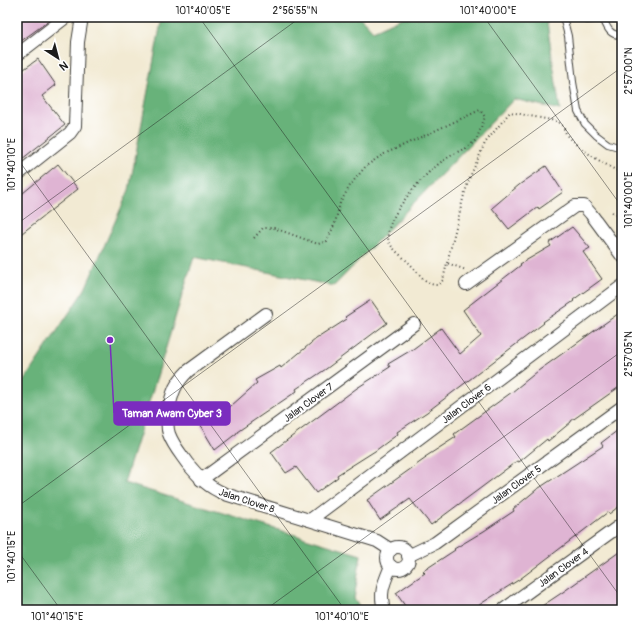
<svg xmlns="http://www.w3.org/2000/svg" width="639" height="627" font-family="Pangolin,sans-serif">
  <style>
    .forest { fill: #68b27a; stroke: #42674b }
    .building { fill: #dfb4d3 }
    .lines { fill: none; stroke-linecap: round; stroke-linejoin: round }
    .service-casing { stroke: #3c3b37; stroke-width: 8 }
    .minor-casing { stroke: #3c3b37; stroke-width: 14 }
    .path { stroke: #3c3b37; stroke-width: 2; stroke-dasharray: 1 3; stroke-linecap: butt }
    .service { stroke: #fff; stroke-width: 6 }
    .minor { stroke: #fff; stroke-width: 12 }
    .ticks { fill: none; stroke: #1c1c1c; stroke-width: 1; stroke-opacity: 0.45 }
    .labels { text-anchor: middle; stroke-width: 4; stroke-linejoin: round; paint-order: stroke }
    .street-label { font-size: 10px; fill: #1c1c1c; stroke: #fff }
    .leader { fill: none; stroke: #7b2cbf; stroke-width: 1.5 }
    .callout-dot { fill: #7b2cbf; stroke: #fff; stroke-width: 1.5 }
    .callout { fill: #7b2cbf; stroke: #7b2cbf; stroke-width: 1.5 }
    .callout-label { font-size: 11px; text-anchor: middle; font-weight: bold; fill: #fff }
    .neatline { fill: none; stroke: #1c1c1c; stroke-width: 1.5 }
    .ticks-label { font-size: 10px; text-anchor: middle; fill: #1c1c1c }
  </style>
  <rect width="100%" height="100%" fill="#fff"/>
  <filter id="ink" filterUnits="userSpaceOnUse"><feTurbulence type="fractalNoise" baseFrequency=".025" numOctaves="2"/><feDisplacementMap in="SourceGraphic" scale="8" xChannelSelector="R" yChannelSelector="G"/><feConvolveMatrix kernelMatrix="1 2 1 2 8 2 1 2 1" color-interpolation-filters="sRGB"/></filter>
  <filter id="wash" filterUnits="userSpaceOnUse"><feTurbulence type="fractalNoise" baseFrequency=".012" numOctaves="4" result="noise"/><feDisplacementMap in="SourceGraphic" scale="16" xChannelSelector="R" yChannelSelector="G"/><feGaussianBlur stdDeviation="0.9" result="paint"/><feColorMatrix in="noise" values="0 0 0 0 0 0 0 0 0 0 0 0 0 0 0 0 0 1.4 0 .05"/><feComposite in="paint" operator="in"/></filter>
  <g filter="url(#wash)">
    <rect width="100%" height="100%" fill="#f2ead3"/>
    <path class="forest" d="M162 17H360L373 31 404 17H545L547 23 560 110 514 99 334 286 194 257 124 483 361 555 354 599 361 610H17V391L85 289 129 190Z"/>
    <g id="blocks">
      <g class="building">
        <path d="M17 17H54L17 44Z"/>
        <path d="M38 59 56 85 42 96 65 125 17 163V74Z"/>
        <path d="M58 164 78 189 17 237V198Z"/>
        <path d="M546 166 563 192 539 209 538 207 509 229 492 208 519 185Z"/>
        <path d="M572 227 590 248 583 252 602 279 573 300 574 301 543 322 544 323 427 412 397 432 398 434 375 451 337 475 338 477 316 493 296 467 286 473 271 452 357 388 390 367 388 364 413 349 441 328 460 354 481 336 463 310 521 265 520 264 551 246 549 243Z"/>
        <path d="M371 300 387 323 326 369 296 389 297 391 237 432V433L215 450 200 425 221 410 223 413 257 383 255 380 280 366 281 368 316 339 347 319 345 317Z"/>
        <path d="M622 311V385L571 421V422L548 441 547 439 519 462 517 461 431 525 410 499 380 520 367 500 426 458 425 457 456 437 454 434 512 392 538 371Z"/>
        <path d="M622 427V504L609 514 608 512 520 579 482 603 473 610H408L396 593 425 573 423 571 455 550 454 549 484 531 514 511 513 509 536 490 603 446 601 443Z"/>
        <path d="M622 550V610H536L563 592Z"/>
      </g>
    </g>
  </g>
  <g filter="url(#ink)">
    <use href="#blocks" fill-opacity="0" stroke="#3c3b37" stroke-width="1"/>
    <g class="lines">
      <g class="service-casing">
        <g id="service">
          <path d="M563 17 568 36 573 82 578 111 585 124 596 135 608 144 622 148"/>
          <path d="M585 17 586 20 603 18C607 28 610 36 622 35"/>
        </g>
      </g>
      <g class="minor-casing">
        <g id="minor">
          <path d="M17 55 66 17"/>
          <path d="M17 175 70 133 75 126 78 42 82 17"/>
          <path d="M466 284 575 206H584L591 214 622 256"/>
          <path d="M266 314 188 371C183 376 178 382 175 388 170 399 165 423 169 434 173 445 180 453 187 463 200 478 206 486 225 494L377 541 391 550"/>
          <path d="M201 480 414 324"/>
          <path d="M310 520 622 286"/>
          <circle cx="398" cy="558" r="11"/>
          <path d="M408 556 435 543 622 407"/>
          <path d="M384 610C379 592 384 583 391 566"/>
          <path d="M503 610 622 524"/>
        </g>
      </g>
      <g class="path">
        <path d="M612 212 622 218"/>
        <path d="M254 238 263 228H274L318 244 327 241 335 223 340 203 351 184 366 166 382 155 480 110 485 117 477 138 473 143C461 151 446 157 435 167 420 179 381 222 389 242 393 250 402 256 408 262 417 270 425 286 438 285L443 280 447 263 466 270"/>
        <path d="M447 263 464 195 470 177 485 143 510 112 556 121C566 126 563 131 569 138 578 148 610 168 622 173"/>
      </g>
      <use href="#service" class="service"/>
      <use href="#minor" class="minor"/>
    </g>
  </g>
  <path class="ticks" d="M199 17 622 599M484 17 622 207M17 158 345 610M17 224 301 17M17 507 622 67M17 550 61 610M265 610 622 351"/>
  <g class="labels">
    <g class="street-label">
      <text transform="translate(308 402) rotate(-36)" y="4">Jalan Clover 7</text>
      <text transform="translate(466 403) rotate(-37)" y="4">Jalan Clover 6</text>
      <text transform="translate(516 484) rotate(-36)" y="4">Jalan Clover 5</text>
      <text transform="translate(247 500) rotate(18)" y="4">Jalan Clover 8</text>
      <text transform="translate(563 567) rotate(-36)" y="4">Jalan Clover 4</text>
    </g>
  </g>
  <path class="leader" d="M110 340L114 413"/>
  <circle class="callout-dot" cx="110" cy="340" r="4"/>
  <rect class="callout" x="114" y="402" width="116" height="23" rx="4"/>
  <g class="callout-label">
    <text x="172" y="417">Taman Awam Cyber 3</text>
  </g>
  <rect width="639" height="627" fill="none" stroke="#fff" stroke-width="44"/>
  <g transform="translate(58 58) rotate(144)" stroke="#ffffff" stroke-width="3" paint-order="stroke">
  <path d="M0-3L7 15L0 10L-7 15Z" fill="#1c1c1c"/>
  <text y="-6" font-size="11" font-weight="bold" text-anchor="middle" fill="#1c1c1c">N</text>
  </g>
  <rect x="22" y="22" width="595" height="583" class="neatline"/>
  <g class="ticks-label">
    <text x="203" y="14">101°40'05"E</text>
    <text x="295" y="14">2°56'55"N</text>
    <text x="488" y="14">101°40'00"E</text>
    <text transform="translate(628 71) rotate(-90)" y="4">2°57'00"N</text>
    <text transform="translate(11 165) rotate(-90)" y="4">101°40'10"E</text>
    <text transform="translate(628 200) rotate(-90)" y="4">101°40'00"E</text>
    <text transform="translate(628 354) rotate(-90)" y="4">2°57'05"N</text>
    <text transform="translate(11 557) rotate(-90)" y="4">101°40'15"E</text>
    <text x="57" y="620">101°40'15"E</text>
    <text x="342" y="620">101°40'10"E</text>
  </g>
</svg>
